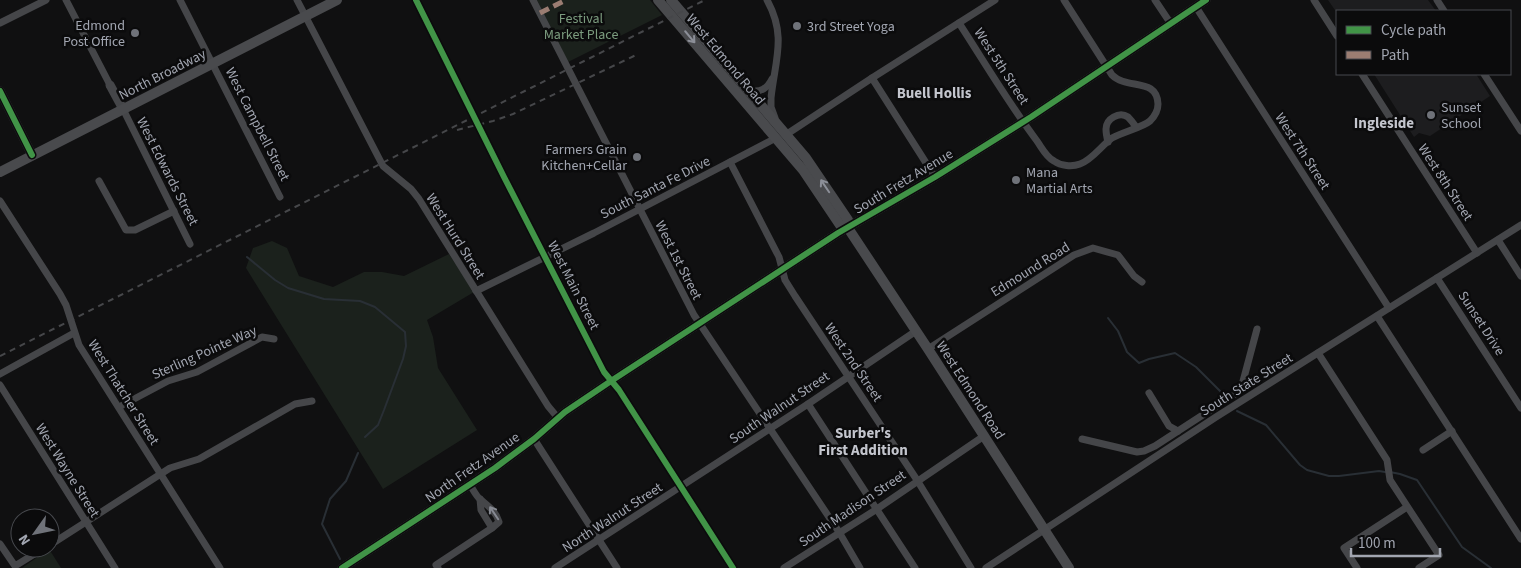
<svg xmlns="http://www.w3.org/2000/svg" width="1521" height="568" font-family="'Source Sans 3',sans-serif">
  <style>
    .built { fill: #1d1d1f }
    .green { fill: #1b211c }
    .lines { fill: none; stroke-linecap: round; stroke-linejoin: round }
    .stream { stroke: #292f35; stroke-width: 2 }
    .minor { stroke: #454649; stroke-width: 7 }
    .tertiary { stroke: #454649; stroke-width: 9 }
    .secondary { stroke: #494a4d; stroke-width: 10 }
    .rail { stroke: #46474a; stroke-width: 2; stroke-dasharray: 6 5; stroke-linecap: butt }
    .quiet { stroke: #9b7d72; stroke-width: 5; stroke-dasharray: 10 5; stroke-linecap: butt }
    .cycleway-casing { stroke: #0b0b0c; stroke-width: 9 }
    .cycleway { stroke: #419447; stroke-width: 6 }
    .oneway { stroke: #8c8f98 }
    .oneway2 { stroke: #868992 }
    .poi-dot { fill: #6f7279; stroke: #0b0b0c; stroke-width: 2 }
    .labels { text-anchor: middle; stroke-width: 5; stroke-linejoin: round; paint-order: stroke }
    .park-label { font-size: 14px; fill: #7b9b7e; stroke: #0b0b0c }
    .poi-label { font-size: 14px; fill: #a2a6b1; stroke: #0b0b0c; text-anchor: start }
    .street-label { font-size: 14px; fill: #a2a6b1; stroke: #0b0b0c }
    .neighbourhood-label { font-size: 15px; font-weight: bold; fill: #c3c5cd; stroke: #0b0b0c }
  </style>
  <rect width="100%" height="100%" fill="#101011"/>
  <g class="built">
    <path d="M1328 0H1428L1436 11H1337V13Z"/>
    <path d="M1374 74H1476L1490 96 1430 136 1419 133 1414 137Z"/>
  </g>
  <g class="green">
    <path d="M537 0H650L662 15 568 62Z"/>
    <path d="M272 241 287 248 299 276 333 287 364 272H382L404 276 449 254 474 292 427 320 433 337 438 368 477 430 383 489 246 268 253 248Z"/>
    <path d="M49 549 61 568H22Z"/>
  </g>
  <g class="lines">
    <g class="stream">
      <path d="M247 257 275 280 288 288 324 299 360 301 375 307 405 332 406 346 403 359 384 410 378 425 365 437"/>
      <path d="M1108 318 1118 331 1127 352 1139 363 1149 359 1175 353 1196 367 1225 396"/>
      <path d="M1237 411 1266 425 1300 465 1307 470 1329 476H1339L1379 471 1385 472"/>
      <path d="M1390 472 1400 474 1417 480 1462 547 1491 568"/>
      <path d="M340 559 322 524 330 499 346 481 358 453"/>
    </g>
    <g class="minor">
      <path d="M66 0 110 85"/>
      <path d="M180 0 280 197"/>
      <path d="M297 0 383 166 411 189 419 199 548 406 558 418"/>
      <path d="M416 0 504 177 604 372 619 390 733 568"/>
      <path d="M533 0 694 315 839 532 860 568"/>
      <path d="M767 0C787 36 775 60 771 98V107L775 118"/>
      <path d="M1155 0 1171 24"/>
      <path d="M1314 0 1337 36"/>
      <path d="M1437 0 1444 11"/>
      <path d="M1196 7 1389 308"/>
      <path d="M0 23 46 0"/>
      <path d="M959 23C985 63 1009 104 1037 141 1042 148 1046 157 1054 161 1061 166 1072 167 1080 164 1092 160 1101 146 1112 138 1123 132 1143 127 1150 121 1155 116 1158 111 1158 104 1157 77 1127 90 1112 75L1064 0"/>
      <path d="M1362 74 1477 253"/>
      <path d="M1484 74 1521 131"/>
      <path d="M872 78 935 177"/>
      <path d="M749 90C760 93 767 89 772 79"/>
      <path d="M123 109 190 244"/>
      <path d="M787 134 872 78 995 0"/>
      <path d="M1108 142C1107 138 1106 133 1106 129 1106 119 1119 111 1128 117 1131 120 1134 124 1136 127"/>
      <path d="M730 162 779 257 785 280 795 296 917 480 971 568"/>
      <path d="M99 181 126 230H135L174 211"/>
      <path d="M0 201 60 294 66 305 79 345 220 568"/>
      <path d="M1498 240 1521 276"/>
      <path d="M1437 278 1521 408"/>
      <path d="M476 291 594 233 776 138"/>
      <path d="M1377 316 1521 539"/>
      <path d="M928 349 1074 255 1093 248 1118 255 1134 276 1142 282"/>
      <path d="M1318 353 1387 460 1390 480 1439 555 1419 568"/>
      <path d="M0 374 74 333"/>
      <path d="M0 385 115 568"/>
      <path d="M1149 393 1169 426 1178 431"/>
      <path d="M808 404 915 568"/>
      <path d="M119 407 168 381 197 372 262 337 274 339"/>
      <path d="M534 439 617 568"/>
      <path d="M1082 439 1137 452 1144 451 1155 446 1235 394 1242 385 1257 329"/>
      <path d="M1423 450 1452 431"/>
      <path d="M480 499 481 510 492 528"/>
      <path d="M0 544 15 566 44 548"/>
      <path d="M50 545 170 468 199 459 295 404 312 401"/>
      <path d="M438 568 436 565 492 528 499 522C496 511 488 506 480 499 476 496 473 489 470 485"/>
      <path d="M555 568 808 404 916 331"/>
      <path d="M784 568 877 509 984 436"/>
      <path d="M986 568 1216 417 1521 225"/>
      <path d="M1357 568 1344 548 1407 507"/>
    </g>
    <g class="tertiary">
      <path d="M110 85 123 109"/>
      <path d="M0 91 32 155"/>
      <path d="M342 568 495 468 534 439 565 412 611 381 838 233 935 177 1031 117 1206 0"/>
    </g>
    <g class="secondary">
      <path d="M658 0 803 170 840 225 848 228"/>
      <path d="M671 0 806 158 848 220V228L928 349 1069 568"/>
      <path d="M0 172 337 0"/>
    </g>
    <g class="rail">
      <path d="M457 130 493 121 513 114 636 55"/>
      <path d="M0 356 705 0"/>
    </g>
    <path class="quiet" d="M540 13 566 0"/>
    <g class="cycleway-casing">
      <g id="cycleway">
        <path d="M416 0 504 177 604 372 619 390 733 568"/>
        <path d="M0 91 32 155"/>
        <path d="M342 568 495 468 534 439 565 412 611 381 838 233 935 177 1031 117 1206 0"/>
      </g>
    </g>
    <use href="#cycleway" class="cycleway"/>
  </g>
  <defs><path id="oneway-shaft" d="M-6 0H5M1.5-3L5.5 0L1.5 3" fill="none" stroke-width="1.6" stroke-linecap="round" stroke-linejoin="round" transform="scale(1.25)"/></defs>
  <g class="oneway">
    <use href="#oneway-shaft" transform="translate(690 37) rotate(50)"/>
    <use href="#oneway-shaft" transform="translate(825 186) rotate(-124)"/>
  </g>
  <use class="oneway2" href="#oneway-shaft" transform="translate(494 513) rotate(-124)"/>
  <g class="poi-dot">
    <circle cx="797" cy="26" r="5"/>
    <circle cx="135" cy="33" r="5"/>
    <circle cx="1431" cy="115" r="5"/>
    <circle cx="637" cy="157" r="5"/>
    <circle cx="1016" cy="180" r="5"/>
  </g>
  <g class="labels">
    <g class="park-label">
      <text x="581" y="23">Festival<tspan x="581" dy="16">Market Place</tspan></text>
    </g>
    <g class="poi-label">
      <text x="125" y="30" text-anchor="end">Edmond<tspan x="125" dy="16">Post Office</tspan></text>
      <text x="807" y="31">3rd Street Yoga</text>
      <text x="1441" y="112">Sunset<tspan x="1441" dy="16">School</tspan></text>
      <text x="627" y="154" text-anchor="end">Farmers Grain<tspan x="627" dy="16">Kitchen+Cellar</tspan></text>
      <text x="1026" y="177">Mana<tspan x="1026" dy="16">Martial Arts</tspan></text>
    </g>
    <g class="street-label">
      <text transform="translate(726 59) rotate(50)" y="5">West Edmond Road</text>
      <text transform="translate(1002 66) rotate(57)" y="5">West 5th Street</text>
      <text transform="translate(162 74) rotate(-27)" y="5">North Broadway</text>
      <text transform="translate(258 124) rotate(63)" y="5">West Campbell Street</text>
      <text transform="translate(1303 151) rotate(57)" y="5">West 7th Street</text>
      <text transform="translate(168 171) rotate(63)" y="5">West Edwards Street</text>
      <text transform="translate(903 181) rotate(-31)" y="5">South Fretz Avenue</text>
      <text transform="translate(1446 182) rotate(57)" y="5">West 8th Street</text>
      <text transform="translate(655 187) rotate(-27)" y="5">South Santa Fe Drive</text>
      <text transform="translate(456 236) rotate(58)" y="5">West Hurd Street</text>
      <text transform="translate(679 260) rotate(63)" y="5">West 1st Street</text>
      <text transform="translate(1030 269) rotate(-32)" y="5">Edmound Road</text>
      <text transform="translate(574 285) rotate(63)" y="5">West Main Street</text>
      <text transform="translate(1482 323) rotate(57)" y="5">Sunset Drive</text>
      <text transform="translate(204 352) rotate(-24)" y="5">Sterling Pointe Way</text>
      <text transform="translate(854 362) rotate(56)" y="5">West 2nd Street</text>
      <text transform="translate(1246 384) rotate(-32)" y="5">South State Street</text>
      <text transform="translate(971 390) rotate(57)" y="5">West Edmond Road</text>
      <text transform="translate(124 392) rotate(58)" y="5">West Thatcher Street</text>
      <text transform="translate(779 407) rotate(-34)" y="5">South Walnut Street</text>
      <text transform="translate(472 467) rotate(-35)" y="5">North Fretz Avenue</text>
      <text transform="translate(68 470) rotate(58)" y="5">West Wayne Street</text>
      <text transform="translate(852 508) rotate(-34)" y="5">South Madison Street</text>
      <text transform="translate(612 517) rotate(-33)" y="5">North Walnut Street</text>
    </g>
    <g class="neighbourhood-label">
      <text x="934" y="98">Buell Hollis</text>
      <text x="1384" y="128">Ingleside</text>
      <text x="863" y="438">Surber's<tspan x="863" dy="17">First Addition</tspan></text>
    </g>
  </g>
  <rect x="1336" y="10" width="175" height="65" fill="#0b0b0c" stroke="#47494e"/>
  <rect x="1346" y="26" width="25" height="8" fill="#419447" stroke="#47494e"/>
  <text x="1381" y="35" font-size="15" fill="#a2a6b1">Cycle path</text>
  <rect x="1346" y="51" width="25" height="8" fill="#9b7d72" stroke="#47494e"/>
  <text x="1381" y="60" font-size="15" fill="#a2a6b1">Path</text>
  <g transform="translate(35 533) rotate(237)"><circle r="24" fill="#0b0b0c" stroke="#47494e"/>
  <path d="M0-4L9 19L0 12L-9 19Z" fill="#6f7279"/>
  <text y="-8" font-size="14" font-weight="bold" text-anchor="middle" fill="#a2a6b1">N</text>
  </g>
  <path d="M1351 548v8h89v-8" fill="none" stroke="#a2a6b1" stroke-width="2.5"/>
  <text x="1358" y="548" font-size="15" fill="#a2a6b1" stroke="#0b0b0c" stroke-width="4" paint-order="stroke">100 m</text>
</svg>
